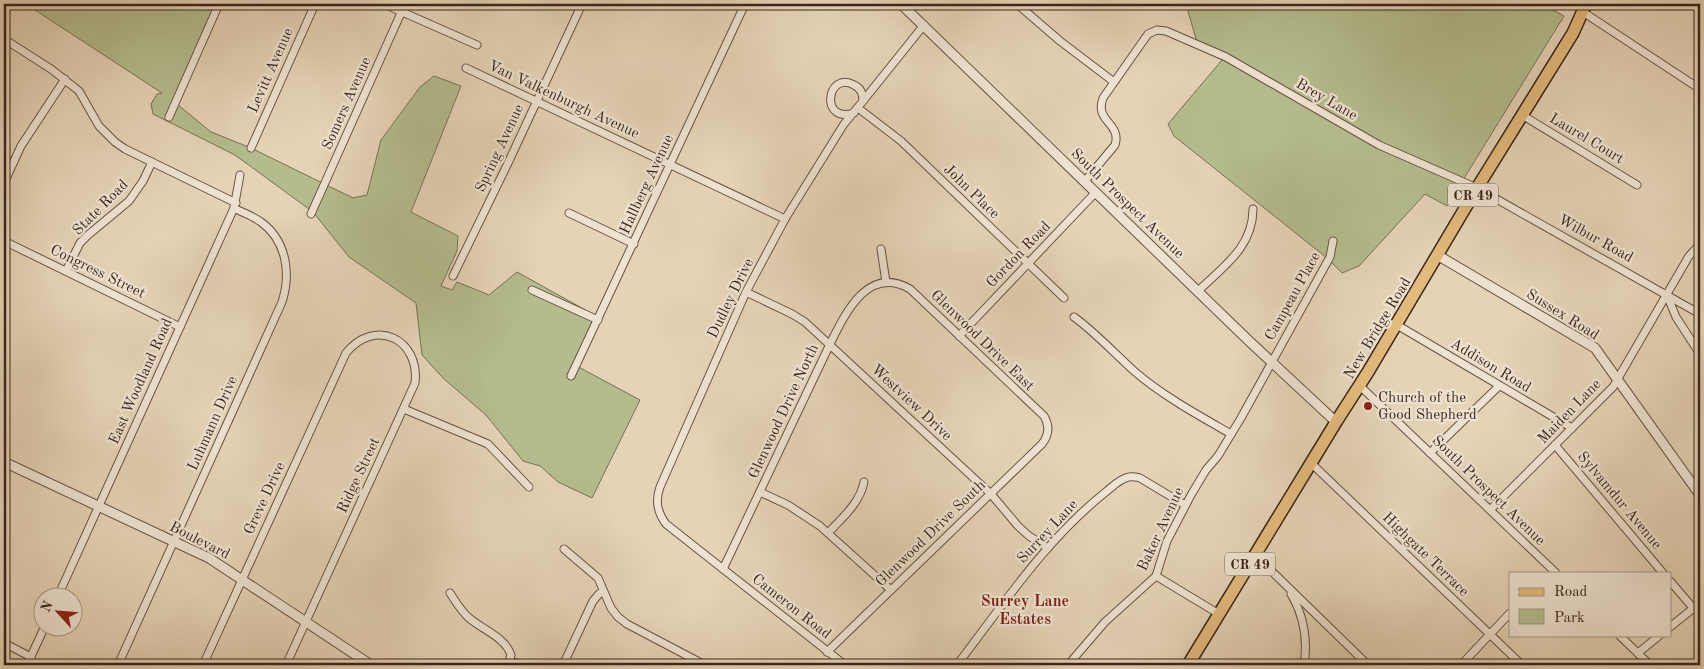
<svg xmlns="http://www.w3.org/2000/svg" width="1704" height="669" font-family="'Old Standard TT',serif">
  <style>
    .green { fill: #b4bc8e; stroke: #787155 }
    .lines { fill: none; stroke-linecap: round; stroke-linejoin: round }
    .minor-casing { stroke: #665142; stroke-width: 9 }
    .tertiary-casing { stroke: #665142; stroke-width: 11 }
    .primary-casing { stroke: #3b261c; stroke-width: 14 }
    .minor { stroke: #eee2d0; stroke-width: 7 }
    .tertiary { stroke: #eee2d0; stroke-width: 9 }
    .primary { stroke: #e2ba7b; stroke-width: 11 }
    .poi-dot { fill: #8f2418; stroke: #eee2d0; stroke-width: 2 }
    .labels { text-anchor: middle; stroke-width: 4.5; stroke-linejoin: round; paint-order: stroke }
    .shield { fill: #eee2d0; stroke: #715e52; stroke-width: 1 }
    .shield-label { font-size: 14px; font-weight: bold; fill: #3b261c }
    .street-label { font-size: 15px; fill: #3b261c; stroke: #eee2d0 }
    .poi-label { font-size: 15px; fill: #3b261c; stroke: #eee2d0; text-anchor: start }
    .neighbourhood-label { font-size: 16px; font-weight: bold; fill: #7a1f14; stroke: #eee2d0 }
  </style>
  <rect width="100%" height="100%" fill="#e5d3b6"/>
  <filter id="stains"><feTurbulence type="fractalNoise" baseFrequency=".004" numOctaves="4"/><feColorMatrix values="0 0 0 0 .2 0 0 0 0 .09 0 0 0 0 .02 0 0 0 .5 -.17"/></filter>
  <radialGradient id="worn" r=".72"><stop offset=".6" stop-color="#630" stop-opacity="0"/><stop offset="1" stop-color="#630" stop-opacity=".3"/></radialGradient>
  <g class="green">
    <path d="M38 4H222L177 104 211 132 251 148 353 198 367 195 381 140 420 87 434 76 461 86 411 212 458 236 457 251 441 286 452 290 457 282 489 295 517 272 598 317 573 364 640 400 592 498 558 482 540 466 523 461 486 415 444 379 422 355 416 303 349 257 313 212 235 155 153 114 151 104 157 94 162 93 35 10Z"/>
    <path d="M1186 4H1542L1564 16 1447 206 1425 194 1359 266 1342 273 1327 258 1174 136 1168 124 1222 60 1198 46Z"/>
  </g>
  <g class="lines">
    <g class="minor-casing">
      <g id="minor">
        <path d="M384 4 477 45"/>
        <path d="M1017 4 1060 41 1114 82"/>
        <path d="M1583 12 1700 89"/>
        <path d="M4 39 51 69 79 91 99 126 115 142 125 149 236 203"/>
        <path d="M466 68 785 219"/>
        <path d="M863 101 924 25"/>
        <path d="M858 108 901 141 1064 298"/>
        <path d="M1522 115 1637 185"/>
        <path d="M169 117 219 4"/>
        <path d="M251 148 315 4"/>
        <path d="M1085 181 1115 145C1122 123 1094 122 1103 98L1148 34 1157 30 1166 31 1226 57 1379 145 1477 188 1700 314"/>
        <path d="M4 183 21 146 65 79"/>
        <path d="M569 213 634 244"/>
        <path d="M311 214 405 4"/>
        <path d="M4 241 180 327"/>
        <path d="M881 249 886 282"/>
        <path d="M66 271 80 243 88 235 129 201 143 181 152 162"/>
        <path d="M453 276 509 161 582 4"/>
        <path d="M532 290 598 320"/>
        <path d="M1199 290C1223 267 1253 247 1253 209"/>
        <path d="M746 292 792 314 805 322 991 494 1018 526 1029 536 1048 548"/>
        <path d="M1667 295 1676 317 1700 354"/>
        <path d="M1074 317C1096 333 1114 353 1134 371 1163 396 1198 415 1231 434"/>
        <path d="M1397 325 1572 428"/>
        <path d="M959 336 1096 192"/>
        <path d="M571 376 745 4"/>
        <path d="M1360 386 1556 573"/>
        <path d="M404 409 488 444 529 487"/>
        <path d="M1555 445 1663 573"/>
        <path d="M1430 453 1499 386"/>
        <path d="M1311 463 1522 665"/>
        <path d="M760 492 788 505 820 526 891 590"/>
        <path d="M1490 510 1613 387 1689 256 1700 244"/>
        <path d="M828 533C842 518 860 503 864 482"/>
        <path d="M564 549 598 578 611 608 618 617 627 624 705 665"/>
        <path d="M1255 555 1368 665"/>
        <path d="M723 569 830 344C846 312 868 265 910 289L1044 416C1050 426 1049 435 1042 444L827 652"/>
        <path d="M1156 576 1219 614"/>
        <path d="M1670 581 1694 609"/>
        <path d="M450 593C456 602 461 611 469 618 483 630 505 637 511 655L508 665"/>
        <path d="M1291 594C1304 616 1308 639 1304 665"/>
        <path d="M58 596 234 208 240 175"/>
        <path d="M1670 627 1700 603"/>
        <path d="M1619 635 1650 665"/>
        <path d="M4 643 31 657"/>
        <path d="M1638 653 1660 635"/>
        <path d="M510 661 522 665"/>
        <path d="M27 665 45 626"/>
        <path d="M118 665 282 302C291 274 287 241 261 222 253 216 243 213 234 208"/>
        <path d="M203 665 346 353C375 317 420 339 415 383L286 665"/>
        <path d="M563 665 593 601 599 594 603 591"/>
        <path d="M845 665 666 524C657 512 655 501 660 487L746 292 785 219 844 124 863 101C863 95 861 88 854 85 827 70 819 124 854 113"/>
        <path d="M957 665C1003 605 1046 539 1107 491 1113 486 1121 478 1129 477 1133 476 1136 477 1140 478L1185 505"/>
        <path d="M1068 665 1105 622 1156 576 1167 541 1191 495 1206 470 1218 456 1241 418 1330 257 1333 241"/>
        <path d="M1461 665 1510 613"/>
      </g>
    </g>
    <g class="tertiary-casing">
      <g id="tertiary">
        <path d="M901 4 1248 340 1336 422"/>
        <path d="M1439 256 1595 348 1700 495"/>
        <path d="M4 462 209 558 371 665"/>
      </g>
    </g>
    <g class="primary-casing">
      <path id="primary" d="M1188 665 1336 422 1368 372 1477 188 1573 33 1586 4"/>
    </g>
    <use href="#minor" class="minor"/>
    <use href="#tertiary" class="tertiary"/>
    <use href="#primary" class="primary"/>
  </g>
  <circle class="poi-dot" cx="1368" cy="406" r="5"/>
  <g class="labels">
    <g class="shield">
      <rect x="1448" y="183.5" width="50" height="23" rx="4"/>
      <rect x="1225" y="552.5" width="50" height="23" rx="4"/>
    </g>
    <g class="shield-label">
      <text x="1473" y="200">CR 49</text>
      <text x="1250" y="569">CR 49</text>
    </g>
    <g class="street-label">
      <text transform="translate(270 70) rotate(-66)" y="5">Levitt Avenue</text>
      <text transform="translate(564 99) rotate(25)" y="5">Van Valkenburgh Avenue</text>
      <text transform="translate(1327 99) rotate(30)" y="5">Brey Lane</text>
      <text transform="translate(346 103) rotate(-66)" y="5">Somers Avenue</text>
      <text transform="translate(1587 138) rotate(31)" y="5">Laurel Court</text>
      <text transform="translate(499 148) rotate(-65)" y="5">Spring Avenue</text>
      <text transform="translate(646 184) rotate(-65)" y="5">Hallberg Avenue</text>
      <text transform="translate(972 191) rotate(44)" y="5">John Place</text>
      <text transform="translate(1128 203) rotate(44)" y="5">South Prospect Avenue</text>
      <text transform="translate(100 207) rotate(-45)" y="5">State Road</text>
      <text transform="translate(1596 238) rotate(29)" y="5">Wilbur Road</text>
      <text transform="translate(1018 254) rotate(-46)" y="5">Gordon Road</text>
      <text transform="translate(98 271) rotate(26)" y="5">Congress Street</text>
      <text transform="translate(1292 296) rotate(-61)" y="5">Campeau Place</text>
      <text transform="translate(730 298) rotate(-64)" y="5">Dudley Drive</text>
      <text transform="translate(1563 314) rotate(32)" y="5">Sussex Road</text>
      <text transform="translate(1377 328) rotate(-59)" y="5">New Bridge Road</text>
      <text transform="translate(983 340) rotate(44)" y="5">Glenwood Drive East</text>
      <text transform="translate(1491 365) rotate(31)" y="5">Addison Road</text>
      <text transform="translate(140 381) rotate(-66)" y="5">East Woodland Road</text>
      <text transform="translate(912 402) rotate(43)" y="5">Westview Drive</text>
      <text transform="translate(783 411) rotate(-65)" y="5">Glenwood Drive North</text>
      <text transform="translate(1569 411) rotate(-46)" y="5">Maiden Lane</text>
      <text transform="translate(212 423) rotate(-66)" y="5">Luhmann Drive</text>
      <text transform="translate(358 475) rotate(-65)" y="5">Ridge Street</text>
      <text transform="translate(1489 490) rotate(44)" y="5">South Prospect Avenue</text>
      <text transform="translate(264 498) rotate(-65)" y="5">Greve Drive</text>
      <text transform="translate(1620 500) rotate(50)" y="5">Sylvamdur Avenue</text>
      <text transform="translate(1160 529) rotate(-65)" y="5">Baker Avenue</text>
      <text transform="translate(1047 531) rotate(-47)" y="5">Surrey Lane</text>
      <text transform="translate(930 533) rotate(-44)" y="5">Glenwood Drive South</text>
      <text transform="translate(200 540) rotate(27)" y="5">Boulevard</text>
      <text transform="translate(1426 554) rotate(44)" y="5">Highgate Terrace</text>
      <text transform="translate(792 606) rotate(38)" y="5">Cameron Road</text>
    </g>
    <g class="poi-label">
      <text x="1378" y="402">Church of the<tspan x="1378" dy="17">Good Shepherd</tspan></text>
    </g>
    <g class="neighbourhood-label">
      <text x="1025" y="606">Surrey Lane<tspan x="1025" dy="18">Estates</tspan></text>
    </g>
  </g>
  <rect width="1704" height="669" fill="none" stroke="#e5d3b6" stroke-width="20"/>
  <rect x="5" y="5" width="1694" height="659" fill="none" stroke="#3b261c" stroke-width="2.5"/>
  <rect x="10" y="10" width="1684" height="649" fill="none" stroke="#3b261c"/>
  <rect x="1509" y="572" width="162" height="65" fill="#eee2d0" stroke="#a69788"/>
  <rect x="1519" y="588" width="25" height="8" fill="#e2ba7b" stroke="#a69788"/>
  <text x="1554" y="596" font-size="15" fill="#3b261c">Road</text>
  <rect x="1519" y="609" width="25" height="15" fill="#b4bc8e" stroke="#a69788"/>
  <text x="1554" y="622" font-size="15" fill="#3b261c">Park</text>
  <g transform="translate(58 612) rotate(296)"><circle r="24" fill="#eee2d0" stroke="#a69788"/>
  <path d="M0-4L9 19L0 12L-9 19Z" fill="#8f2418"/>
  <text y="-8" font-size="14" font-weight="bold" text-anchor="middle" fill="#3b261c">N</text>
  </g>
  <rect width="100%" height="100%" filter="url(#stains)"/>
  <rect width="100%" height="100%" fill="url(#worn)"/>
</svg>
